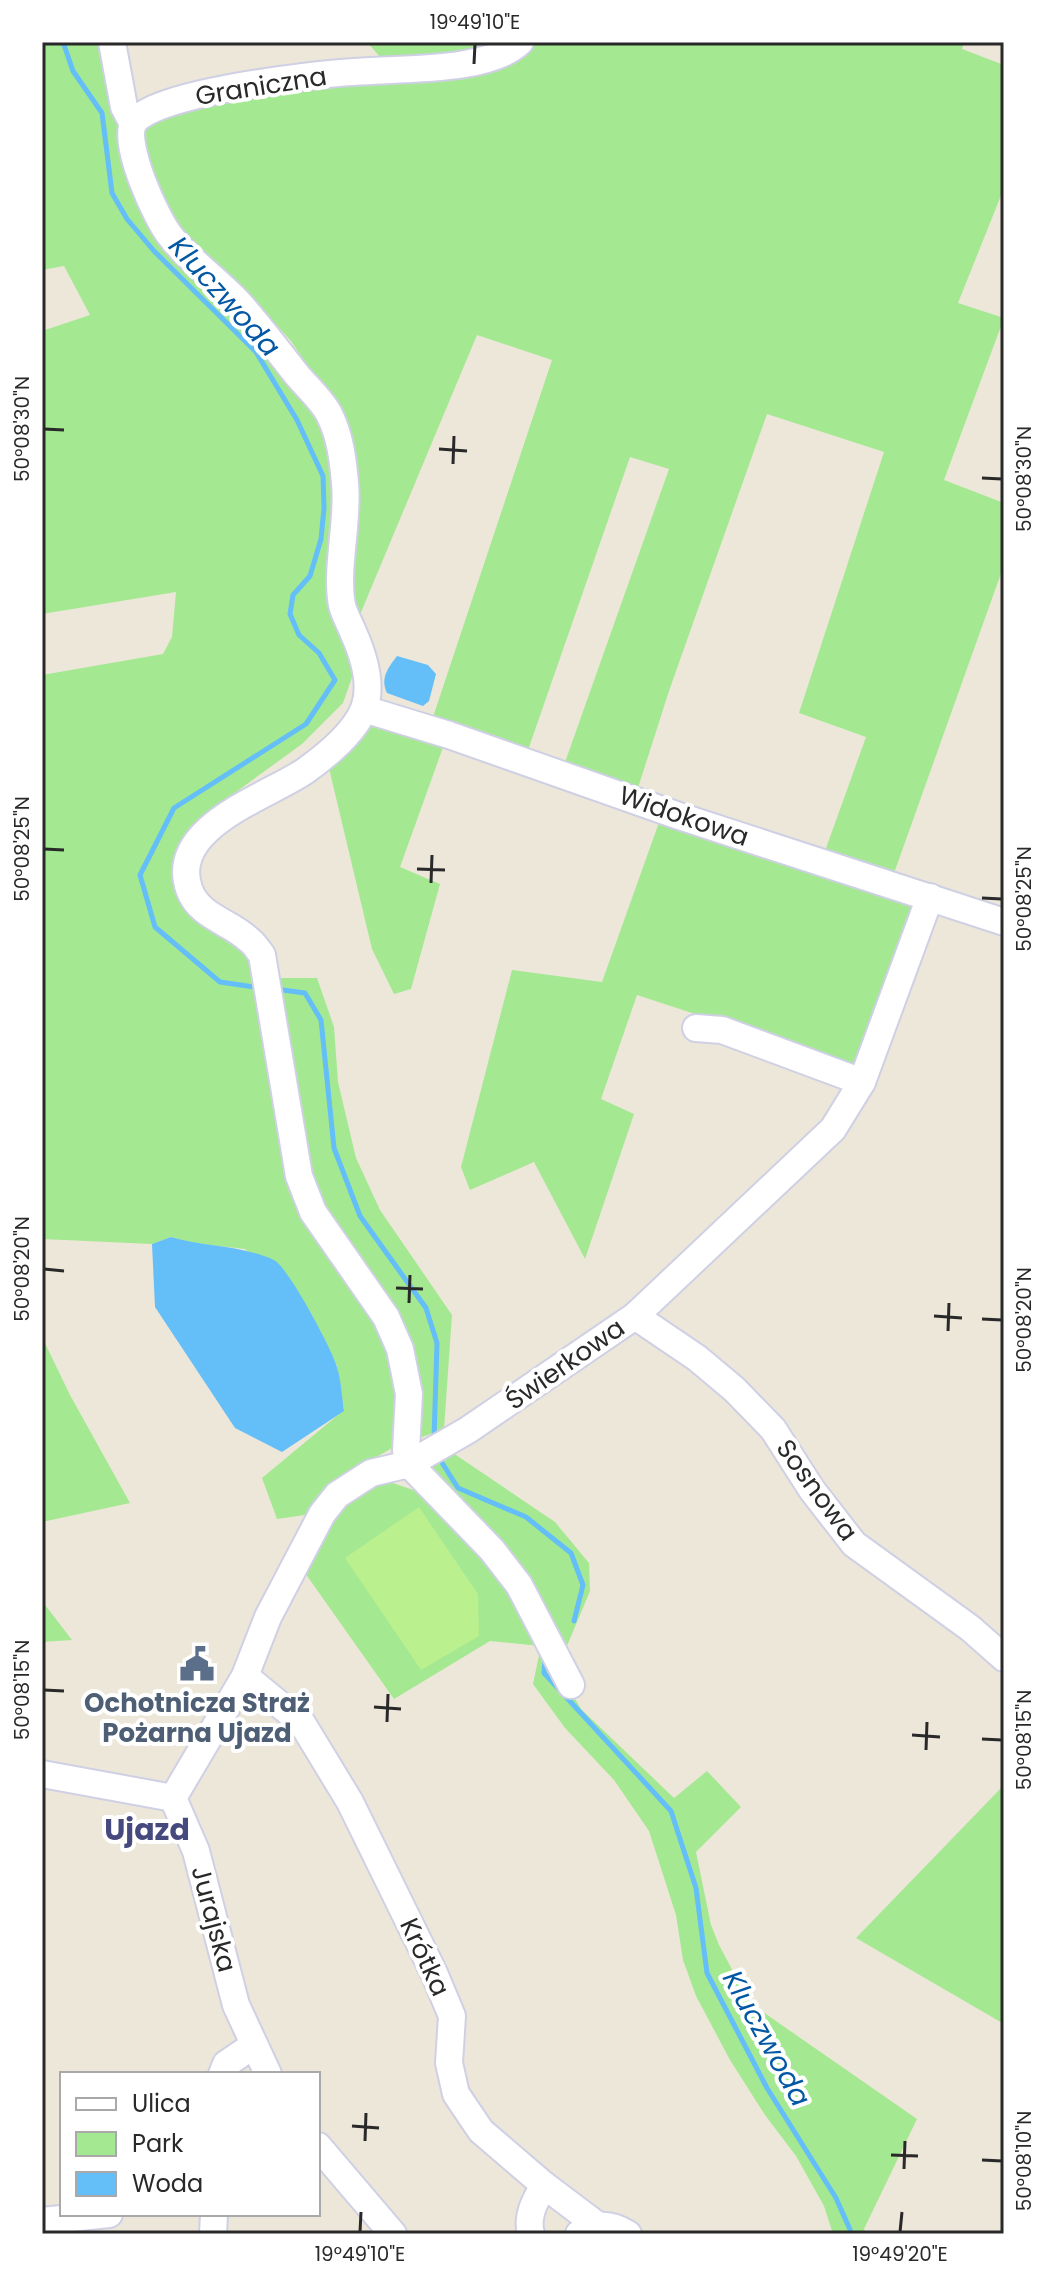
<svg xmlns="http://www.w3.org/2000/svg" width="1046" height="2276" font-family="Poppins,sans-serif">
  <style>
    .green { fill: #a4e892 }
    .pitch { fill: #baf08d }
    .water { fill: #64bef8 }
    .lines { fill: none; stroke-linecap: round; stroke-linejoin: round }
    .stream { stroke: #64bef8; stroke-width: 5 }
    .minor-casing { stroke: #cfd0e4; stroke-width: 30 }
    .minor { stroke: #fff; stroke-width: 26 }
    .ticks { fill: none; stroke: #292929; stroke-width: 3 }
    .labels { text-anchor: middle; stroke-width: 8; stroke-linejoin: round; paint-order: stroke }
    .street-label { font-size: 26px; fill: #292929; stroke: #fff }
    .service-label { font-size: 26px; font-weight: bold; fill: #4e5e75; stroke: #fff }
    .water-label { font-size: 28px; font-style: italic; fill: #0358a4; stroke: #fff }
    .quarter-label { font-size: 30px; font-weight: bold; fill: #46497d; stroke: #fff }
    .neatline { fill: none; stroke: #292929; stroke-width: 3 }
    .ticks-label { font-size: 20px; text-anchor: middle; fill: #292929 }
  </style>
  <rect width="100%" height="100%" fill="#ede7da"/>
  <g class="green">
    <path d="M42 42H107L135 187 279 359 316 417 334 463 355 669 343 703 302 744 196 821 179 844 175 866 245 949 257 978H317L334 1027 338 1082 356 1158 380 1210 452 1315 444 1429 392 1448 330 1484 305 1515 277 1519 262 1478 344 1410 337 1366 309 1310 245 1249 193 1243 171 1237 152 1244 42 1239V675L163 654 172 637 176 592 42 614V331L90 315 64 266 42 270Z"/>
    <path d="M367 42H512L469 58H381Z"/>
    <path d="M534 42H964L962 49 1004 65V188L958 303 1004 318 944 480 1004 503V565L893 876 825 851 866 737 799 713 884 452 767 414 669 691 637 791 564 765 669 469 630 457 527 753 432 720 552 360 477 335 359 617 349 591 326 394 291 341 259 306 190 250 160 206 141 149 145 131 152 121 173 109 518 54Z"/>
    <path d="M365 722 446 739 400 867 440 884 411 989 394 994 372 949 328 764Z"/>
    <path d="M662 814 919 905 860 1068 637 995 601 1099 634 1114 585 1259 534 1162 470 1190 461 1167 512 970 602 982Z"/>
    <path d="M42 1337 70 1395 130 1503 42 1522Z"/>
    <path d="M450 1451 555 1522 589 1563 590 1591 564 1653 429 1465Z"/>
    <path d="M384 1480 428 1495 493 1559 581 1709 674 1798 707 1771 741 1807 696 1852 711 1925 719 1945 750 2003 917 2119 864 2229 866 2234H833L824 2206 796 2156 765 2115 730 2060 696 1996 683 1960 676 1915 649 1831 614 1780 565 1728 533 1684 541 1646 490 1641 394 1699 305 1573 337 1509Z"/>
    <path d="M42 1601 72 1640 42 1642Z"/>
    <path d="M1004 1785V2024L856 1938Z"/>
  </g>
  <path class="pitch" d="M419 1507 478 1594 479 1636 421 1670 345 1558Z"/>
  <g class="water">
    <path d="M397 656 428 665 436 674 429 701 423 706 387 693C380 678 388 668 397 656Z"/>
    <path d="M171 1237C205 1247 241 1245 274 1260 288 1267 332 1349 337 1367 341 1381 342 1396 344 1411L282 1452 235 1428 155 1307 152 1244Z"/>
  </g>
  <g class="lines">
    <g class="stream">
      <path d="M63 42 73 71 102 113 112 193 127 219 154 251 256 352 297 420 323 476 324 508 321 539 310 576 293 595 290 614 299 635 319 653 335 680 306 724 174 808 140 875 155 927 220 982 261 988"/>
      <path d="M275 989 305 993 321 1020 334 1148 360 1216 426 1308 437 1343 434 1439"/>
      <path d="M439 1458 458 1488 526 1517 571 1553 583 1585 574 1621"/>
      <path d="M545 1660 544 1673 671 1811 696 1888 707 1973 767 2088 836 2198 852 2234"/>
    </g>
    <g class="minor-casing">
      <g id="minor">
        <path d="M112 42 124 107 133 124"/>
        <path d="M520 42C488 73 397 68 353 72 316 74 148 93 133 124 123 145 156 219 171 237 190 261 217 280 238 302 259 325 278 351 297 375 307 387 322 400 329 414 340 435 343 460 345 483 349 521 335 569 342 605 344 614 350 624 353 632 363 654 373 685 364 709 354 733 326 756 305 771 267 797 168 827 189 889 199 917 229 921 248 939 254 943 258 950 262 955L299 1176 313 1212 386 1317 400 1349 409 1394 406 1450 409 1464 492 1550 519 1585 571 1685"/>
        <path d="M364 709 449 735 679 816 1004 922"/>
        <path d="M696 1028 722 1030 862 1082"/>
        <path d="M635 1316 697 1358 734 1389 773 1429 812 1490 854 1544 970 1628 1004 1658"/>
        <path d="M245 1676 302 1723 350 1802 434 1973 452 2016 449 2063 456 2094 481 2131 544 2185 597 2225"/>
        <path d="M42 1774 173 1798"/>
        <path d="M173 1798 245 1676 268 1617 322 1514 337 1495 371 1473 409 1464 468 1430 635 1316 833 1129 862 1082 930 897"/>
        <path d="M173 1798 196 1851 236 2005 268 2074"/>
        <path d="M222 2074 226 2064 254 2045"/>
        <path d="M318 2146 393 2234"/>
        <path d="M42 2221 109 2214"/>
        <path d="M213 2234 214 2214"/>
        <path d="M531 2234C526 2216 535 2201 544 2185"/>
        <path d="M579 2234C596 2223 610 2223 628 2234"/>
      </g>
    </g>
    <use href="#minor" class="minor"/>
  </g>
  <path class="ticks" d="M474 64 475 44M44 429 64 430M439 449 467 451M453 464 454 436M982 478 1002 479M44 849 64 850M417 869 445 870M431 883 432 855M982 898 1002 899M44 1269 64 1271M396 1288 423 1289M409 1303 410 1275M934 1316 962 1318M982 1319 1002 1320M948 1331 949 1303M44 1690 64 1691M374 1707 401 1709M387 1722 388 1694M912 1735 940 1737M982 1739 1002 1740M926 1750 927 1722M352 2126 379 2128M365 2141 366 2113M891 2155 918 2156M982 2160 1002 2161M904 2169 905 2141M360 2232 361 2212M900 2232 902 2212"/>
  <defs>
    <g id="civic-bare" transform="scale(2.76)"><path d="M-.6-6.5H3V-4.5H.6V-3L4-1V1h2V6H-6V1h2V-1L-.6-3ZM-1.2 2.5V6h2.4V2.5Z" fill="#5c6f8a" stroke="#fff" stroke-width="2.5" paint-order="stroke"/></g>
  </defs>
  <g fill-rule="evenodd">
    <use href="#civic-bare" x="197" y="1664"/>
  </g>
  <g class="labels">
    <g class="street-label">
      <text transform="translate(261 86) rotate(-9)" y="9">Graniczna</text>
      <text transform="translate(684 816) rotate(19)" y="9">Widokowa</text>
      <text transform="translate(565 1364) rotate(-35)" y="9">Świerkowa</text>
      <text transform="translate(817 1490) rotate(54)" y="9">Sosnowa</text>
      <text transform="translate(214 1919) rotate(75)" y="9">Jurajska</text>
      <text transform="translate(425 1957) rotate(65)" y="9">Krótka</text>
    </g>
    <g class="service-label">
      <text x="197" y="1712">Ochotnicza Straż<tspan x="197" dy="30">Pożarna Ujazd</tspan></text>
    </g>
    <g class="water-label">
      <text transform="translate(225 296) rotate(48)" y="10">Kluczwoda</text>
      <text transform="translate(767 2038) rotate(61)" y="10">Kluczwoda</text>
    </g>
    <g class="quarter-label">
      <text x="147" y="1840">Ujazd</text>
    </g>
  </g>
  <rect width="1046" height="2276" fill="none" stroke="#ffffff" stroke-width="88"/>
  <rect x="60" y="2072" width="260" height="144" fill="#ffffff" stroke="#a9a9a9" stroke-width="2"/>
  <rect x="76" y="2098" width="40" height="12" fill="#ffffff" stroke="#a9a9a9" stroke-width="2"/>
  <text x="132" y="2112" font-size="24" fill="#292929">Ulica</text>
  <rect x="76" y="2132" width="40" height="24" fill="#a4e892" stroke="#a9a9a9" stroke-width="2"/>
  <text x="132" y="2152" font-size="24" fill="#292929">Park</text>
  <rect x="76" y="2172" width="40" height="24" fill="#64bef8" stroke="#a9a9a9" stroke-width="2"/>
  <text x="132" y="2192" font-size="24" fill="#292929">Woda</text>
  <rect x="44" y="44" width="958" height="2188" class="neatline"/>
  <g class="ticks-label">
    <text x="475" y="29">19°49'10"E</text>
    <text transform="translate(22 429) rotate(-90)" y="7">50°08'30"N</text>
    <text transform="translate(1024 479) rotate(-90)" y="7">50°08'30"N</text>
    <text transform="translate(22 849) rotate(-90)" y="7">50°08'25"N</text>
    <text transform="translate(1024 899) rotate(-90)" y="7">50°08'25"N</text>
    <text transform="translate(22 1269) rotate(-90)" y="7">50°08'20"N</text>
    <text transform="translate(1024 1320) rotate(-90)" y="7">50°08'20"N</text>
    <text transform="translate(22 1690) rotate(-90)" y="7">50°08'15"N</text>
    <text transform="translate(1024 1740) rotate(-90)" y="7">50°08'15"N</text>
    <text transform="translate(1024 2161) rotate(-90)" y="7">50°08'10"N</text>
    <text x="360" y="2261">19°49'10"E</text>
    <text x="900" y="2261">19°49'20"E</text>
  </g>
</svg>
